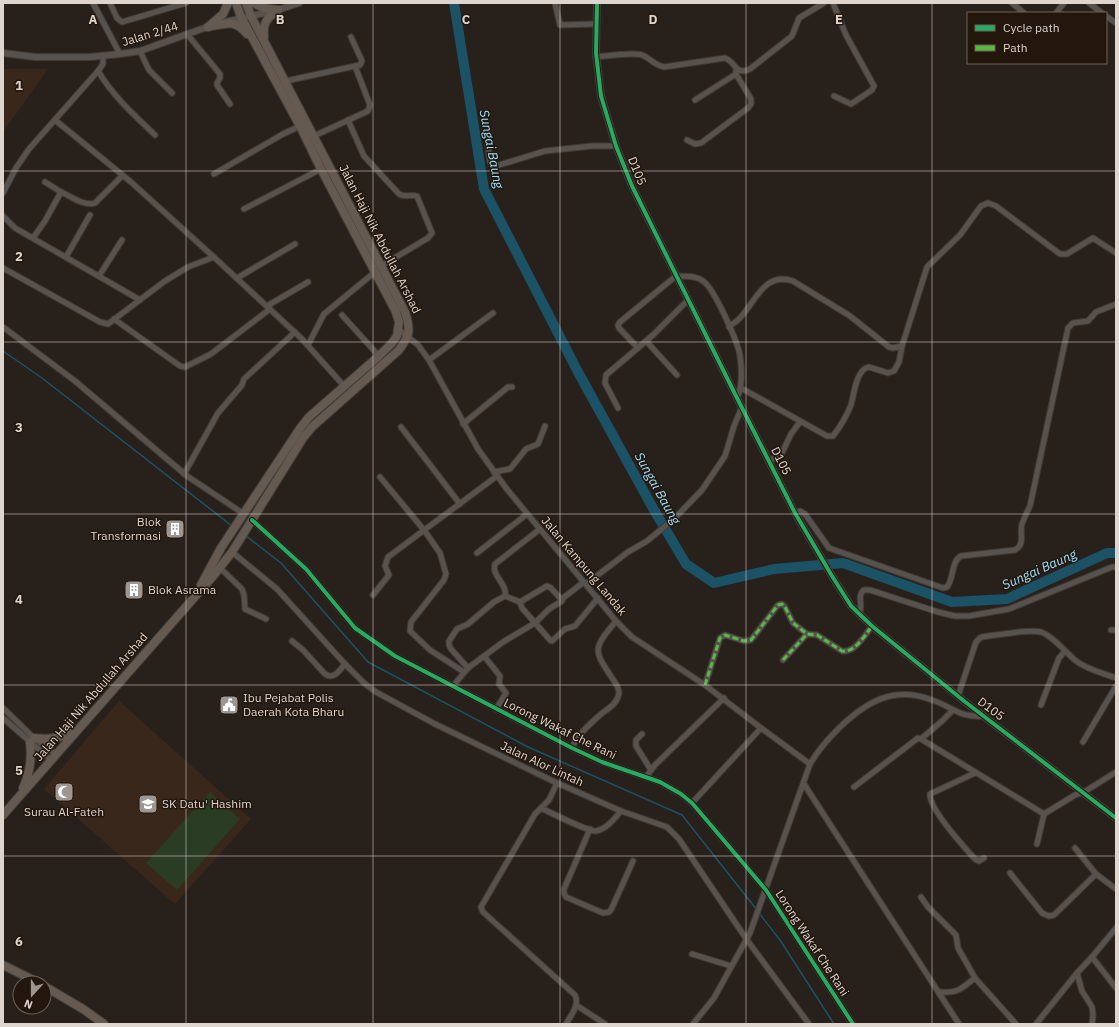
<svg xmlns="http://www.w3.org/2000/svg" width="1119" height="1027" font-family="'IBM Plex Sans',sans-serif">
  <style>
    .built { fill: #38271a }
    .green { fill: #2a3c24 }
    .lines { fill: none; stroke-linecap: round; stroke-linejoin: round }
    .stream { stroke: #1c5265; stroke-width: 1.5 }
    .river { stroke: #1c5265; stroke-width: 10 }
    .minor-casing { stroke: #413b37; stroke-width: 7 }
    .tertiary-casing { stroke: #413b37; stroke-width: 8 }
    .primary-casing { stroke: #413b37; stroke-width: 10 }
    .minor { stroke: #58524e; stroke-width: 5 }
    .tertiary { stroke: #58524e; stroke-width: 6 }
    .primary { stroke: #645a51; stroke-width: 8 }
    .quiet { stroke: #58b947; stroke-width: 3; stroke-dasharray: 6 3; stroke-linecap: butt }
    .cycleway-casing { stroke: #23170d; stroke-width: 6 }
    .cycleway { stroke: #26ab63; stroke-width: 4 }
    .grid { fill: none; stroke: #ded5cf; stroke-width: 1; stroke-opacity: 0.55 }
    .labels { text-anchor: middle; stroke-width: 3; stroke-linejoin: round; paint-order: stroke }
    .street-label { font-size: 12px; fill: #ded5cf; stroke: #23170d }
    .poi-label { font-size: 12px; fill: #ded5cf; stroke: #23170d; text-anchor: start }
    .water-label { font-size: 13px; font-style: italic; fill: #9ce1fd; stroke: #23170d }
    .grid-label { font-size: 13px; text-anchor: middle; font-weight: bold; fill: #ded5cf; stroke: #23170d; stroke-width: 3; stroke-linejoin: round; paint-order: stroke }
  </style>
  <rect width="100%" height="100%" fill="#28211b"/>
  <g class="built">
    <path d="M3 69H48L3 132Z"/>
    <path d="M119 701 251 819 175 904 44 789Z"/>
  </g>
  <path class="green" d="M210 792 240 819 177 890 146 863Z"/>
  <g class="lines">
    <g class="stream">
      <path d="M3 351 42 378 232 526"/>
      <path d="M246 536 281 563 368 662 528 747 682 815 757 910"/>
      <path d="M759 913 780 940 834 1024"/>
    </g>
    <path class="river" d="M454 3 484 189 578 372 654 510 686 564 714 583 774 569 843 563 952 602 1007 599 1107 553H1116"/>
    <g class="minor-casing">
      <g id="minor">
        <path d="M93 3 120 54"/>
        <path d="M110 3 117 18 122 22 186 3"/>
        <path d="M555 3 560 25 595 24"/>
        <path d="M833 3 846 35 874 86 872 90 851 104 834 96"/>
        <path d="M1012 3 1024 13"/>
        <path d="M1089 3 1102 13"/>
        <path d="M1056 13 1064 3"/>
        <path d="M1106 16 1116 23"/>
        <path d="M187 34 220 74V78L217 83V85L230 104"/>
        <path d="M140 51 149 70 172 93"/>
        <path d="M596 57C607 56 632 52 642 55 650 58 654 65 664 67L725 58C736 62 735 76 750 69L792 36 799 18 824 3"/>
        <path d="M98 71C113 96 134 115 155 135"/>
        <path d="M286 81 360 65 362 61 351 37"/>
        <path d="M695 100 736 74"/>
        <path d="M55 120 131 182 217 260 302 339 344 386"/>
        <path d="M348 120 364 156 399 194C405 198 411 194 417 196L432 233 428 238 381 266"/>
        <path d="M314 136 368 111 370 105 355 66"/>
        <path d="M687 140 695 144 701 143 748 108 751 104V99L736 74V69"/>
        <path d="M488 145 490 162 496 166 545 151 592 146H616"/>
        <path d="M214 174 283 134 300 126"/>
        <path d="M45 182 61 192"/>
        <path d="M3 193 16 168 29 149 98 71 103 64V56"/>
        <path d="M244 209 321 169"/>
        <path d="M3 216 15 228 140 300"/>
        <path d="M33 238 45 221 61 192C70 196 85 207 95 203L122 176"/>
        <path d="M66 257 90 215"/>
        <path d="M3 268 100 322 108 324 165 281 188 267 214 257"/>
        <path d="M99 276 122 240"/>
        <path d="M237 278 295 244"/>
        <path d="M267 306 308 282"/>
        <path d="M342 315 379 356"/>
        <path d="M114 319 180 366 185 367 211 354 270 309"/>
        <path d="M3 327 75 381 187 476 244 514"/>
        <path d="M729 327C732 324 736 322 739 319 755 303 764 271 793 281L850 316 889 347 893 348 902 346"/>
        <path d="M398 329 418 345 429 360 478 449 506 488 616 621 632 637 705 685 761 728 810 764"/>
        <path d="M647 342 677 375"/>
        <path d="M308 345 324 314 375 272"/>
        <path d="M638 348 619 328 618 325 620 322 676 276C685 277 696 275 703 281 714 288 738 342 740 356 742 370 743 385 737 398"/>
        <path d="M429 360 493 313"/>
        <path d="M741 388 827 436H833C840 427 847 415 851 405 854 395 856 369 869 367L888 373 894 371 899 362 902 346 927 267 960 235 981 206 988 203 996 206 1060 254H1067L1093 238 1116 253"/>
        <path d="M618 408 605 383 606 375 653 335 688 300"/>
        <path d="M463 424 508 387H512"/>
        <path d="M401 427 460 504"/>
        <path d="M770 461 782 453 791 434 800 422"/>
        <path d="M494 472 510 469 526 449 538 444 545 426"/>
        <path d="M184 474 218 413 242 385 244 379 295 332"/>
        <path d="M380 477 424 530 440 553 446 574 444 580 411 622 410 631 430 650 464 672"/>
        <path d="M795 513 800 511 805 514 829 548 943 588 947 587C954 579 951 561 961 556L1015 550C1026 544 1019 533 1022 524 1024 518 1027 512 1030 506L1068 328 1073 323 1088 321 1096 312 1116 304"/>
        <path d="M252 520 306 569 355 628 395 656 572 748 602 762 660 782 681 794 692 803 766 890 853 1024"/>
        <path d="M232 552 277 589 345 664 364 683 376 692 435 724 557 783 621 811 667 827 679 839 747 940 809 1024"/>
        <path d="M477 553 527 514"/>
        <path d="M219 567 242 589 244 595 245 609 266 619"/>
        <path d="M586 584 628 552 647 541 674 519 702 490 725 456 734 426 742 407"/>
        <path d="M373 595 389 575 385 566 388 557 497 476"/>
        <path d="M505 596 520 602 522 608 550 640 552 641 565 629 575 626 598 598"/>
        <path d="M520 602 547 586 551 588 560 598H563L584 582"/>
        <path d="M859 614C864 606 856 596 864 590H870L938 612 955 616H969L1009 609 1112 567H1116"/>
        <path d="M1111 630H1116"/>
        <path d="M292 641 303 650 325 674C334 680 339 671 345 664"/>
        <path d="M484 656 500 676 499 684 506 693 496 709"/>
        <path d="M783 660 807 634 817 635 842 651C855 653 865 635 872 626"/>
        <path d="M468 668 503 642 535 623 549 609 562 601 563 598"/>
        <path d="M705 685 720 638 725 635 744 641 751 640 778 605 782 604 785 607 793 623 807 634"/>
        <path d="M453 686 468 668 451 649 449 645V641L457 629 468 624 494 602 505 596C508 584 491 576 495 564L540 529"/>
        <path d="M958 696 976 642 980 638 982 637C996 635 1029 629 1041 632 1053 636 1066 653 1076 661 1088 670 1103 673 1116 678"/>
        <path d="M1041 705 1059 658 1065 651"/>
        <path d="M3 708 34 738 56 755"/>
        <path d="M3 718 51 760"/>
        <path d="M642 734 636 740V746L651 770"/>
        <path d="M921 739 942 721 953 710"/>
        <path d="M1083 742 1116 686"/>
        <path d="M572 748C577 735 590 724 600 715 608 708 617 705 619 693 619 688 617 685 614 681 594 650 591 651 616 621"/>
        <path d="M975 773 930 794C929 809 964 847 975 859L979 861 984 858"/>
        <path d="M646 777 655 765 724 698"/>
        <path d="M557 783 549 800 535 814 481 907 483 912 575 995C580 1005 571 1015 566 1024"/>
        <path d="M804 784 959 1024"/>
        <path d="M854 787 918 738 921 739 1044 814 1075 795 1084 792 1116 772"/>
        <path d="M692 803 761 728"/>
        <path d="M541 808C549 812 590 832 596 831 607 829 615 818 621 811"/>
        <path d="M590 829 564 889V893L566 897 603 913 609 912 611 910 633 861"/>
        <path d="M1037 844 1044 814"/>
        <path d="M1075 848 1096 874"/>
        <path d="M1010 873 1042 913 1049 916 1054 915 1096 874 1116 889"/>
        <path d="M921 897 928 907 956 935 958 948 975 978 1016 1024"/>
        <path d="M692 954 731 966"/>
        <path d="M1092 957 1116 928"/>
        <path d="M939 992C959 993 959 990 975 978"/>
        <path d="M576 1005 605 1024"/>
        <path d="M693 1024 714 998 750 933 810 764C818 750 828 739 839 728 866 702 894 685 932 700 953 707 959 718 984 716"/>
        <path d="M1036 1024 1077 973"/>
        <path d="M1092 1024 1093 1015 1092 1007 1082 991 1077 973 1092 957 1116 988"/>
      </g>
    </g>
    <g class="tertiary-casing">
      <g id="tertiary">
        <path d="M597 3 596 53 601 96 616 146 632 186 735 394 795 513 832 576 851 606 872 626 964 701 1116 818"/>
        <path d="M225 22 278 10 299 3"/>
        <path d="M3 53 35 57H90L120 54 140 51 210 26"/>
      </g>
    </g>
    <g class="primary-casing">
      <g id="primary">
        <path d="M253 3 264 8 278 10"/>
        <path d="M208 27C226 24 234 18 247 34"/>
        <path d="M208 27 223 14 228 3"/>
        <path d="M264 37C263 22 266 19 278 10"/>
        <path d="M201 585 221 548 301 427 309 417 379 356 392 343 397 336 399 322 396 312 321 169 300 126 241 17 236 3"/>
        <path d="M34 738C48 740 61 739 73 731"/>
        <path d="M23 788C30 773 32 759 30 743"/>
        <path d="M3 815 214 575 232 552 252 520 303 438 312 427 399 350C410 335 411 330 405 312L251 16 246 3"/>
        <path d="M3 965 39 983"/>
        <path d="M44 986 83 1009 104 1024"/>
      </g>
    </g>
    <use href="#minor" class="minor"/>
    <use href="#tertiary" class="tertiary"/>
    <use href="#primary" class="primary"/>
    <g class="quiet">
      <path d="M783 660 807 634 817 635 842 651C855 653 865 635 872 626"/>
      <path d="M705 685 720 638 725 635 744 641 751 640 778 605 782 604 785 607 793 623 807 634"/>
    </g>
    <g class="cycleway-casing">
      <g id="cycleway">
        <path d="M597 3 596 53 601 96 616 146 632 186 735 394 795 513 832 576 851 606 872 626 964 701 1116 818"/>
        <path d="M252 520 306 569 355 628 395 656 572 748 602 762 660 782 681 794 692 803 766 890 853 1024"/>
      </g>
    </g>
    <use href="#cycleway" class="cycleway"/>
  </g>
  <path class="grid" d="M186 3V1024M373 3V1024M560 3V1024M746 3V1024M932 3V1024M3 171H1116M3 342H1116M3 514H1116M3 685H1116M3 856H1116"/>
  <defs>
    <g id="building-square" transform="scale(1)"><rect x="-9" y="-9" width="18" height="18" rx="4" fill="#9e9690" stroke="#23170d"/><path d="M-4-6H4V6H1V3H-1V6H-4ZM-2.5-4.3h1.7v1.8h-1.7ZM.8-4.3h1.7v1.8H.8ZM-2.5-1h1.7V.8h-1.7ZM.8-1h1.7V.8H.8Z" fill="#fff"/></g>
    <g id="civic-square" transform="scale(1)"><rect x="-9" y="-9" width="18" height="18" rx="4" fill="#9e9690" stroke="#23170d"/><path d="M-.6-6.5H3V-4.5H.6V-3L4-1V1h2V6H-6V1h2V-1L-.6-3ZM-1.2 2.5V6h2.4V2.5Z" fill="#fff"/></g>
    <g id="mosque-square" transform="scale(1)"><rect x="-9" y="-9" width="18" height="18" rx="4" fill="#9e9690" stroke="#23170d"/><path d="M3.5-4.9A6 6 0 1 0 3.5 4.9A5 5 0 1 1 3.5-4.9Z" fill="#fff"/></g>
    <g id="school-square" transform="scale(1)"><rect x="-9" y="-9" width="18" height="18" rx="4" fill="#9e9690" stroke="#23170d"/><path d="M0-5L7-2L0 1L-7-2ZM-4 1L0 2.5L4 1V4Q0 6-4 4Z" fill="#fff"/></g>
  </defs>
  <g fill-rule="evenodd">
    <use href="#building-square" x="175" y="529"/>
    <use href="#building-square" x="134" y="590"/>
    <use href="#civic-square" x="229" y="705"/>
    <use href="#mosque-square" x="64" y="792"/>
    <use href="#school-square" x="148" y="804"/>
  </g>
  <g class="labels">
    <g class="street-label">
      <text transform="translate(150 34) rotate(-17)" y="4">Jalan 2/44</text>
      <text transform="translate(637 171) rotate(68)" y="4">D105</text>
      <text transform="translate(380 239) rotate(63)" y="4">Jalan Haji Nik Abdullah Arshad</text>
      <text transform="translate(781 461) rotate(63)" y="4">D105</text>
      <text transform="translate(584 566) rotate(50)" y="4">Jalan Kampung Landak</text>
      <text transform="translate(91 697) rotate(-49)" y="4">Jalan Haji Nik Abdullah Arshad</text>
      <text transform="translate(991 709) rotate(37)" y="4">D105</text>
      <text transform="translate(560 729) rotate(26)" y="4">Lorong Wakaf Che Rani</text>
      <text transform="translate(542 764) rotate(25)" y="4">Jalan Alor Lintah</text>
      <text transform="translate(812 943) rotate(57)" y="4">Lorong Wakaf Che Rani</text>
    </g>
    <g class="poi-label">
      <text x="161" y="526" text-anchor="end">Blok<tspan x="161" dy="14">Transformasi</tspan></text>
      <text x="148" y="594">Blok Asrama</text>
      <text x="243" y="702">Ibu Pejabat Polis<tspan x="243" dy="14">Daerah Kota Bharu</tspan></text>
      <text x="162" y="808">SK Datu' Hashim</text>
      <text x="64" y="816" text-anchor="middle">Surau Al-Fateh</text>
    </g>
    <g class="water-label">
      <text transform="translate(492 149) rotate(79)" y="5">Sungai Baung</text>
      <text transform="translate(658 488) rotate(61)" y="5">Sungai Baung</text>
      <text transform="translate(1039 569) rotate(-24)" y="5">Sungai Baung</text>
    </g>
  </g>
  <g class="grid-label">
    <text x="93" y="24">A</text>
    <text x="280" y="24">B</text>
    <text x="466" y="24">C</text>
    <text x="653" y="24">D</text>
    <text x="839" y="24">E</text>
    <text x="19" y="90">1</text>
    <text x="19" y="261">2</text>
    <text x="19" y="432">3</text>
    <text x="19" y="604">4</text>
    <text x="19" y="775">5</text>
    <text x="19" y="946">6</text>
  </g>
  <rect width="1119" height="1027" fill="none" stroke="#ded5cf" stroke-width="8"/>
  <rect x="967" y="12" width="140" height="52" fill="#23170d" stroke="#6e635b"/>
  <rect x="975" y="25" width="20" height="6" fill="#26ab63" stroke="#6e635b"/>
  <text x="1003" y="32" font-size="12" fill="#ded5cf">Cycle path</text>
  <rect x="975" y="45" width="20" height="6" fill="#58b947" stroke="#6e635b"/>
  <text x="1003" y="52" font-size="12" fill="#ded5cf">Path</text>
  <g transform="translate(32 995) rotate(201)"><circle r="19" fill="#23170d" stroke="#6e635b"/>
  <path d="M0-3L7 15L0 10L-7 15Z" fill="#9e9690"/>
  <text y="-6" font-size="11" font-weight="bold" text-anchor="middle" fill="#ded5cf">N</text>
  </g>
</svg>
